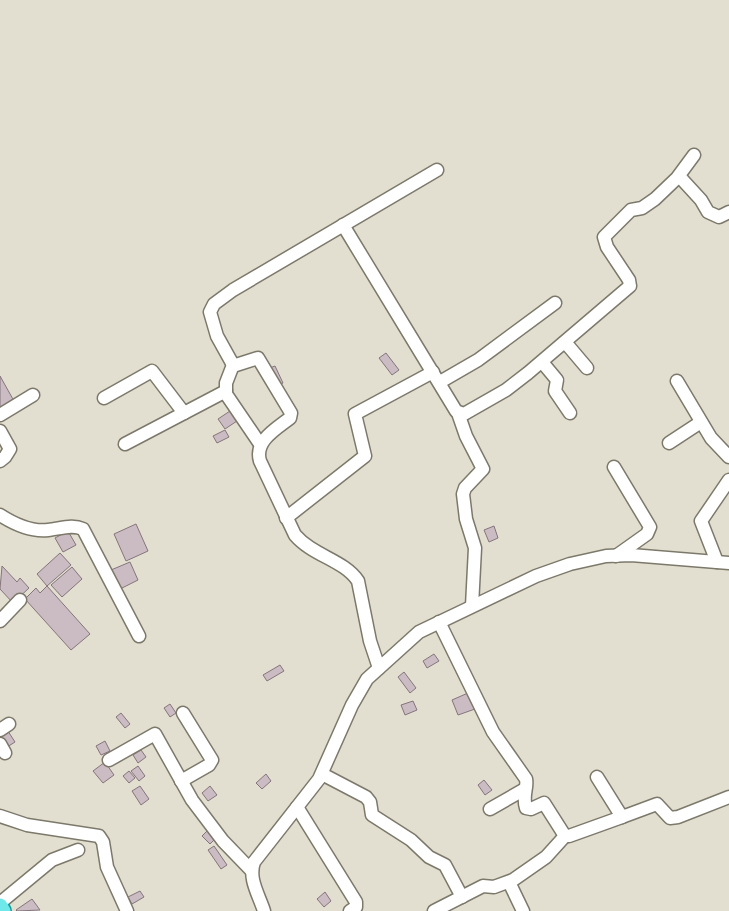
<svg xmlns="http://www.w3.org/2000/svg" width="729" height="911" font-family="Georgia,serif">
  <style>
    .building { fill: #cbbbc2; stroke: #84757c }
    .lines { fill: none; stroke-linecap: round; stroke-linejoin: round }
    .minor-casing { stroke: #7c796b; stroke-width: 15 }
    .major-casing { stroke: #179a98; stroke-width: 18 }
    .minor { stroke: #fff; stroke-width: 12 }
    .major { stroke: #6ee8e8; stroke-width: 15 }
  </style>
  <rect width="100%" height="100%" fill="#e3dfd0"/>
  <g class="building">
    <path d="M386 353 399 370 392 375 379 358Z"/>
    <path d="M275 366 283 383 276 387 267 369Z"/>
    <path d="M0 376 14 401 0 408Z"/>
    <path d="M233 409 240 419 225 429 218 419Z"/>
    <path d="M225 430 229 437 217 443 213 436Z"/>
    <path d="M136 524 148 551 126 561 114 534Z"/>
    <path d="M494 526 498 538 489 542 484 530Z"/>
    <path d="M68 531 76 545 63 552 55 538Z"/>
    <path d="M60 553 71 565 47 586 37 574Z"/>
    <path d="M130 562 138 580 120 589 111 570Z"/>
    <path d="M2 566 17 582 20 578 29 588 13 603 0 589Z"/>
    <path d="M72 567 82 579 62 597 51 585Z"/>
    <path d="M47 586 90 634 71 650 25 599 36 588 40 593Z"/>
    <path d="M434 654 439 661 427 668 423 661Z"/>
    <path d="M280 665 284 671 267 681 263 675Z"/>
    <path d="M404 672 416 688 410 693 398 677Z"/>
    <path d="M468 693 475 709 458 715 452 700Z"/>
    <path d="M413 701 417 710 405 715 401 705Z"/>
    <path d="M170 704 176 713 170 717 164 708Z"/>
    <path d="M121 713 130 724 125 728 116 717Z"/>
    <path d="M6 728 15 742 4 749 0 742V732Z"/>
    <path d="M105 741 110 751 101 755 96 746Z"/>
    <path d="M141 750 146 757 138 763 133 755Z"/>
    <path d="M105 762 114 775 103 783 93 771Z"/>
    <path d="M138 766 145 776 139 781 131 771Z"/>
    <path d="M129 771 135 778 129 783 123 776Z"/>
    <path d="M266 774 271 781 262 789 256 783Z"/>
    <path d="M484 780 492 790 485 795 478 785Z"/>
    <path d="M140 786 149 799 141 805 132 791Z"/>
    <path d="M210 786 217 795 208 801 202 793Z"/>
    <path d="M209 829 217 837 210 844 202 836Z"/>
    <path d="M214 846 227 865 221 869 208 850Z"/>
    <path d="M140 891 144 897 132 904 128 897Z"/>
    <path d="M325 892 331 901 324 907 317 899Z"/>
    <path d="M32 899 40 910 17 911 16 910Z"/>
  </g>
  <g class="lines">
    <g class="minor-casing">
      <g id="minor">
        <path d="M679 176 701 200 708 212 719 217 729 212"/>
        <path d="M343 225 456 411 464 414 506 390 528 373 630 286 629 280 607 247 604 237 631 210 642 208 655 199 677 178 694 155"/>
        <path d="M565 342 587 368"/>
        <path d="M542 362 557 380 555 391 570 413"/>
        <path d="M233 365 226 383V394L260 444"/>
        <path d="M677 381 711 438 729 457"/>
        <path d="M440 382 478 360 555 303"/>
        <path d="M104 398 152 371 184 413"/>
        <path d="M458 413 466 436 483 469 465 488 463 494 466 519 475 548 472 606"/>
        <path d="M0 415 33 395"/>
        <path d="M0 431 10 449 5 457 0 461"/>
        <path d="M669 443 701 422"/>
        <path d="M125 444 226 391"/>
        <path d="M614 467 650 527 647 534 616 556"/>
        <path d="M0 515C14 524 31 532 48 530 60 529 72 524 83 529L139 636"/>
        <path d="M286 518 365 456 355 414 433 372"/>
        <path d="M717 562 701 521 729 480"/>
        <path d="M0 621 20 600"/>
        <path d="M439 622 493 732 526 779C528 788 522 795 526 808L531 809 544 803 565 836H569L622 817"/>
        <path d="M379 668 370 641 358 581C344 560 313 556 295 535L260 461C254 441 276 429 290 418L291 413 258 358 236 365 232 363 217 336 210 312 214 304 233 290 437 170"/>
        <path d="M0 730 9 724"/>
        <path d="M0 744 5 753"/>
        <path d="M109 760 155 734 192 800 223 841 251 870"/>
        <path d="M322 774 366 797 370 802 372 815 411 840 429 857 445 865 462 897"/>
        <path d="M597 777 622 817 657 804 670 818 678 817 729 797"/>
        <path d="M181 781 209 765 212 760 183 713"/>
        <path d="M297 807 356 902V907L350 911"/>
        <path d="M490 809 525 789"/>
        <path d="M0 816 27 825 99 836 103 842 107 867 127 911"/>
        <path d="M509 882 523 911"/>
        <path d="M0 903 52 860 78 850"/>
        <path d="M264 911C259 895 248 879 254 862L319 779 352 705 367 679 419 632 536 576 570 564 606 556 631 555 729 563"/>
        <path d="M434 911 483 886 494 887 513 880 546 857 565 836"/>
      </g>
    </g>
    <g class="major-casing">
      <path id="major" d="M0 906 3 911"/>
    </g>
    <use href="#minor" class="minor"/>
    <use href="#major" class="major"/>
  </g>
</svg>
